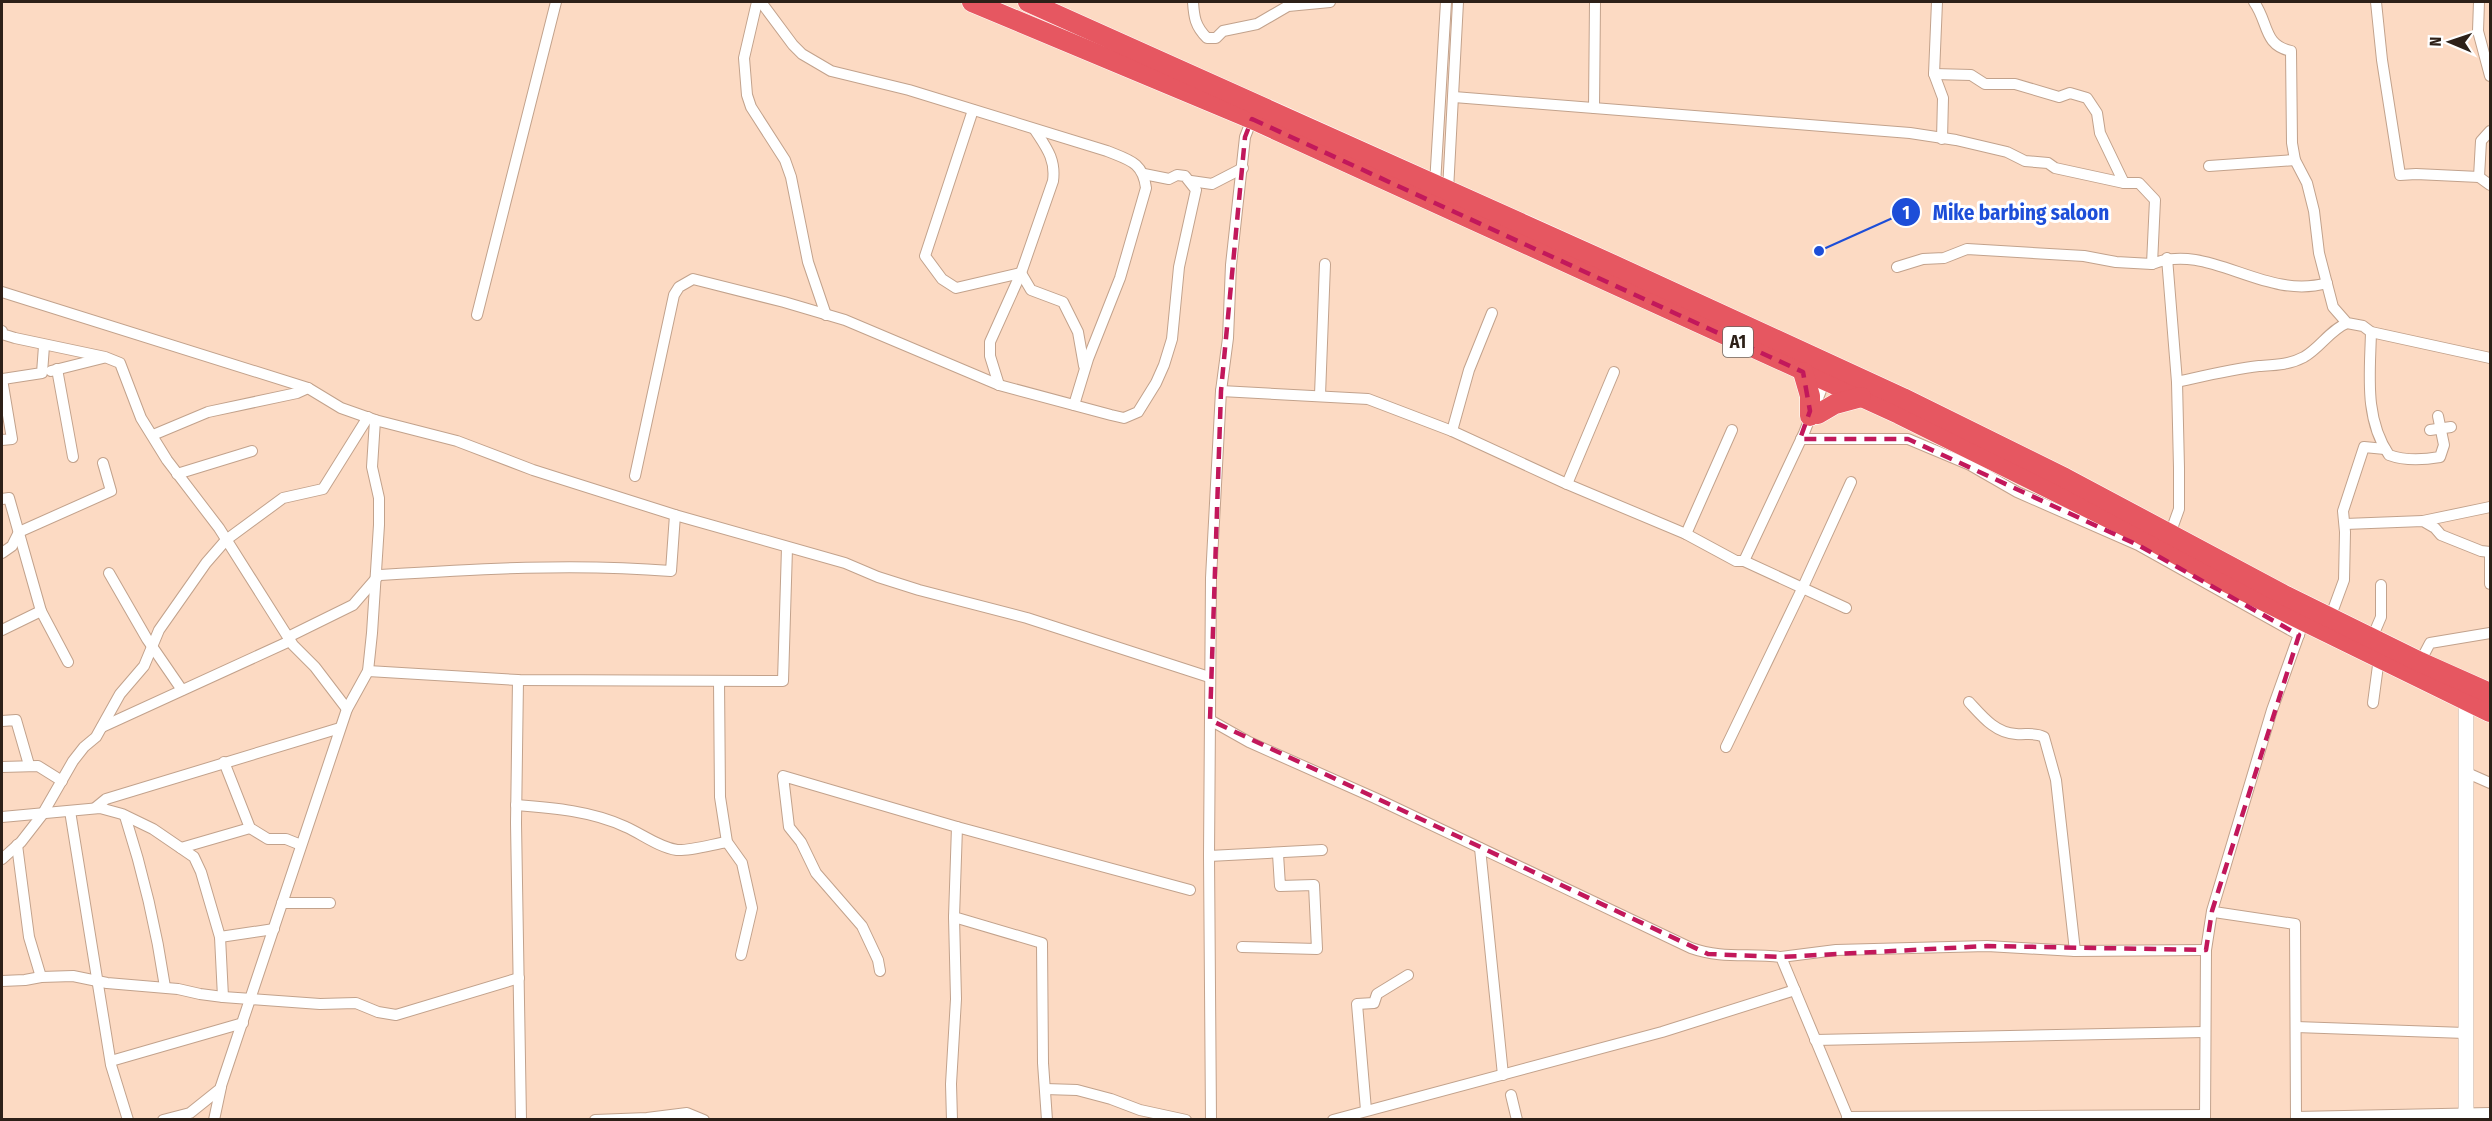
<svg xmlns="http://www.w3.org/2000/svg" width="2492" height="1121" font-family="'Fira Sans Condensed',sans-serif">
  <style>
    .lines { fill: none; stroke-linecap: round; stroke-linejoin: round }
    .street-casing { stroke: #c2a28c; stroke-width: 12 }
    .secondary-casing { stroke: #c2a28c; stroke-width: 16 }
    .highway-casing { stroke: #fff; stroke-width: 21 }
    .street { stroke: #fff; stroke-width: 10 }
    .secondary { stroke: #fff; stroke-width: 15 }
    .highway { stroke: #e65761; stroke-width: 20 }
    .marked { fill: none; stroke: #c2185b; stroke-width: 4.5; stroke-dasharray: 12 8; stroke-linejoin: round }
    .labels { text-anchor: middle; stroke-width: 6; stroke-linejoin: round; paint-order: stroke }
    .shield { fill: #fff; stroke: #6c635d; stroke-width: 1.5 }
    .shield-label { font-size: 18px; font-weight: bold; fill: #2d2018 }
    .leader { fill: none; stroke: #1d4ed8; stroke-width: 2 }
    .callout-dot { fill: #1d4ed8; stroke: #fff; stroke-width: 2 }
    .mark-label { font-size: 18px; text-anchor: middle; font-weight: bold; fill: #fff }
    .callout-label { font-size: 21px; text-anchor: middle; font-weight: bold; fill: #1d4ed8; stroke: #fff; stroke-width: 6; stroke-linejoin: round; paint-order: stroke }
  </style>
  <rect width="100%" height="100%" fill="#fcdac3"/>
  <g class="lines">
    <g class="street-casing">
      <g id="street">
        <path d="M757 2 744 58 747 95 751 107 785 160 791 177 808 262 826 315"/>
        <path d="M761 2 793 45 802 54 831 71 909 90 1107 151C1129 160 1143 162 1146 188L1120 278 1088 359 1074 405"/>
        <path d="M1193 2C1194 17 1195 26 1207 38H1216L1223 31 1257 24 1288 6 1330 2"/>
        <path d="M1937 2 1934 74 1943 98 1942 139"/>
        <path d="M2254 2C2269 23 2263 45 2291 51L2292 143 2295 160 2307 183 2314 211 2319 253 2333 307 2347 323 2363 326 2371 332 2490 358"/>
        <path d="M2376 2 2382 60 2400 175 2416 174 2479 177 2490 185"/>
        <path d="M2479 2 2478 31 2490 76"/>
        <path d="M1934 74 1971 75 1985 84H2015L2059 97 2070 93 2087 98 2097 113 2100 133 2124 183H2139L2155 200 2152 264C2209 241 2263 301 2327 283"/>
        <path d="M1454 97 1910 133 1956 140 2007 152 2025 161 2048 163 2055 168 2124 183"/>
        <path d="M1594 108 1595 2"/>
        <path d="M973 110 925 256 942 279 956 288 1021 273"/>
        <path d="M2209 166 2295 160"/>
        <path d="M2479 177 2481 141 2490 131"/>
        <path d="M1191 181 1212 184 1243 168"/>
        <path d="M1435 184 1446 2"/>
        <path d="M1448 190 1458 2"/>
        <path d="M2167 258 2177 382 2179 468V509L2170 534"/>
        <path d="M1897 267 1923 259 1944 258 1967 249 2084 256 2116 262 2152 264"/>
        <path d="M1021 273 1031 290 1063 302 1078 332 1084 366"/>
        <path d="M2 292 308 388 341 408 375 420 372 467 379 498V525L372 633 368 671 347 709 220 1089 190 1113 163 1120"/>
        <path d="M477 315 556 2"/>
        <path d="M2 331V334L15 338 105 357 120 363 141 418 167 460 219 528 293 645 315 667 347 709"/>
        <path d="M2371 332C2370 374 2364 418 2389 455 2405 461 2423 460 2440 457L2444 445 2438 416"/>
        <path d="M57 369 73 457"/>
        <path d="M51 371 103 358"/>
        <path d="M2 379 12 439 2 440"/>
        <path d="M3 379 42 373 44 346"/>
        <path d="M2177 382C2204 376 2232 369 2259 366 2275 365 2289 365 2304 357 2320 348 2330 330 2347 323"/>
        <path d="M999 385 990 356V342L1021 273 1053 181C1056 159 1046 147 1035 130"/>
        <path d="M1221 391 1368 399 1452 431 1567 484 1686 534 1736 561H1744L1846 608"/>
        <path d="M1320 395 1325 264"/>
        <path d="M375 420 457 441 533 470 675 515"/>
        <path d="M2430 430 2451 427"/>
        <path d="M1452 431 1469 370 1492 313"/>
        <path d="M153 435 208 412 297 393 308 388"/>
        <path d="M1801 439H1908L1970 465 2017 492 2138 545 2299 635"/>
        <path d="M177 474 252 451"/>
        <path d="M635 476 674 295 679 287 693 279 784 302 845 320 999 385 1111 415 1124 418 1138 412 1156 383 1164 365 1172 339 1179 267 1196 190 1185 176 1177 175 1169 179 1144 174"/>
        <path d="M1567 484 1614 372"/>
        <path d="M2 499 9 498 41 611"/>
        <path d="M2423 521 2490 507"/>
        <path d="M2345 524 2423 521 2435 528 2441 535 2481 551 2490 552"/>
        <path d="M1686 534 1732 430"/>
        <path d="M2 553 12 546 19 532 111 491 103 463"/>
        <path d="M2490 553V584"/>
        <path d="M1744 561 1804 433 1826 378"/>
        <path d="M109 573 147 639 182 690"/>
        <path d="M2330 618 2344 580 2345 532 2343 511 2364 447 2385 449"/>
        <path d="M2 630 41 611 68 662"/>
        <path d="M288 637 353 605 379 575C477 569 574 563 671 571L675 515 845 563 878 577 919 590 1027 618 1209 677"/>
        <path d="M2372 638 2381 617V585"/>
        <path d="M2420 662 2430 643 2490 633"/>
        <path d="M368 671 518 680 783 681 787 548"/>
        <path d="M518 680 516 823 521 1120"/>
        <path d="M719 681 720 797 727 842 742 863 752 908 741 955"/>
        <path d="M1969 702C1982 716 1995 733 2016 734 2026 735 2035 732 2044 737L2056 780 2075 951"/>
        <path d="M2373 703 2379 658"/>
        <path d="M1210 720 1249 742 1375 798 1691 948C1722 959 1748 953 1781 957L1849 1120"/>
        <path d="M2 721 16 720 29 765"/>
        <path d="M102 727 290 641"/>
        <path d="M1726 747 1803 587 1851 482"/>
        <path d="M224 762 250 828 268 839H286L301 845"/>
        <path d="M2 767 38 766 62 781"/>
        <path d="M2465 772 2490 783"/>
        <path d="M516 805C554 808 592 811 626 827 642 834 658 847 677 850 689 851 714 844 727 842"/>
        <path d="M95 808 106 799 340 728"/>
        <path d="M70 811 111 1065 128 1120"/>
        <path d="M125 816C144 875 156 926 165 987"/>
        <path d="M2 817 100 808 122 814 153 829 194 857 201 872 220 937 223 997"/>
        <path d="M957 827 1190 890"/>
        <path d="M17 845 29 937 41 977"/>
        <path d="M181 848 250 828"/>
        <path d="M1480 848 1503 1075"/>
        <path d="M1209 856 1322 850"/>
        <path d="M2 859 21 842 42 815 73 761 84 747 96 737 120 694 144 666 159 630 206 563 226 540 283 498 323 489 368 417"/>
        <path d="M282 903H330"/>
        <path d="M2214 912 2295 924 2296 1120"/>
        <path d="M220 937 274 929"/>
        <path d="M1242 947 1317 949 1314 885 1280 886 1278 854"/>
        <path d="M1781 957 1836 950 1987 946 2075 951 2206 950"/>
        <path d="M880 971 878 960 862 926 816 873 801 842 789 827 783 776 957 827 954 917 1042 943 1043 1063 1047 1120"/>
        <path d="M2 981 25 980 41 977 73 976 107 983 178 989 200 994 223 997 320 1004 356 1003 378 1012 396 1015 519 978"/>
        <path d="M2296 1027 2465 1033"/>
        <path d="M1815 1040 2205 1032"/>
        <path d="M111 1061 243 1023"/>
        <path d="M1045 1089 1077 1090 1111 1099 1140 1110 1186 1120"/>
        <path d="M1511 1095 1517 1120"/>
        <path d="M1366 1110 1357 1004 1374 1003 1377 994 1408 975"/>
        <path d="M1847 1117 2205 1115"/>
        <path d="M2296 1117 2490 1113"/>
        <path d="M214 1120 221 1087"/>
        <path d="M595 1120 647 1118 687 1113 704 1120"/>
        <path d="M952 1120 951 1084 956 999 954 917"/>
        <path d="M1211 1120 1209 856 1211 578 1221 391 1228 338 1231 265 1245 137 1252 119"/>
        <path d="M1333 1120 1662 1032 1795 990"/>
        <path d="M2205 1120 2206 950 2212 911 2272 710 2301 629"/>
      </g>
    </g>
    <g class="secondary-casing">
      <path id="secondary" d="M2466 701V1120"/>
    </g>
    <g class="highway-casing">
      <g id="highway">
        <path d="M972 2 1252 119 1899 414 2137 532 2222 580 2304 621 2490 712"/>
        <path d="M1028 2 1594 256 1903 398 2065 478 2286 596 2420 662 2490 693"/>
        <path d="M1803 372 1810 396V416"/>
        <path d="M1818 414 1835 404 1861 397"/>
      </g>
    </g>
    <use href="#street" class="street"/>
    <use href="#secondary" class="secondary"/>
    <use href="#highway" class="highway"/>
  </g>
  <path class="marked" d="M1252 119 1803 372 1810 411 1800 439H1908L2138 545 2299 635 2212 911 2206 950 1987 946 1781 957 1708 954 1210 720 1221 391 1245 137Z"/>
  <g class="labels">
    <rect class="shield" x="1723" y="327" width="30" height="30" rx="4.5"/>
    <g class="shield-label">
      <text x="1738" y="348">A1</text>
    </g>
  </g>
  <path class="leader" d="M1819 251L1906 212"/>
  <g class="callout-dot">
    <circle cx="1819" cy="251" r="6"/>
    <circle cx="1906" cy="212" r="15"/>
  </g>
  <g class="mark-label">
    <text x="1906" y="219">1</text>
  </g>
  <g class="callout-label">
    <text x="2021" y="220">Mike barbing saloon</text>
  </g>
  <rect width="2492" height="1121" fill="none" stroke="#2d2018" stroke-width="6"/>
  <g transform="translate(2450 42) rotate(272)" stroke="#ffffff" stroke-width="4.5" paint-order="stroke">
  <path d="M0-4.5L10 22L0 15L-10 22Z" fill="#2d2018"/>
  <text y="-9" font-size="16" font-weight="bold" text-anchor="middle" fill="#2d2018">N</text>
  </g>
</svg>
